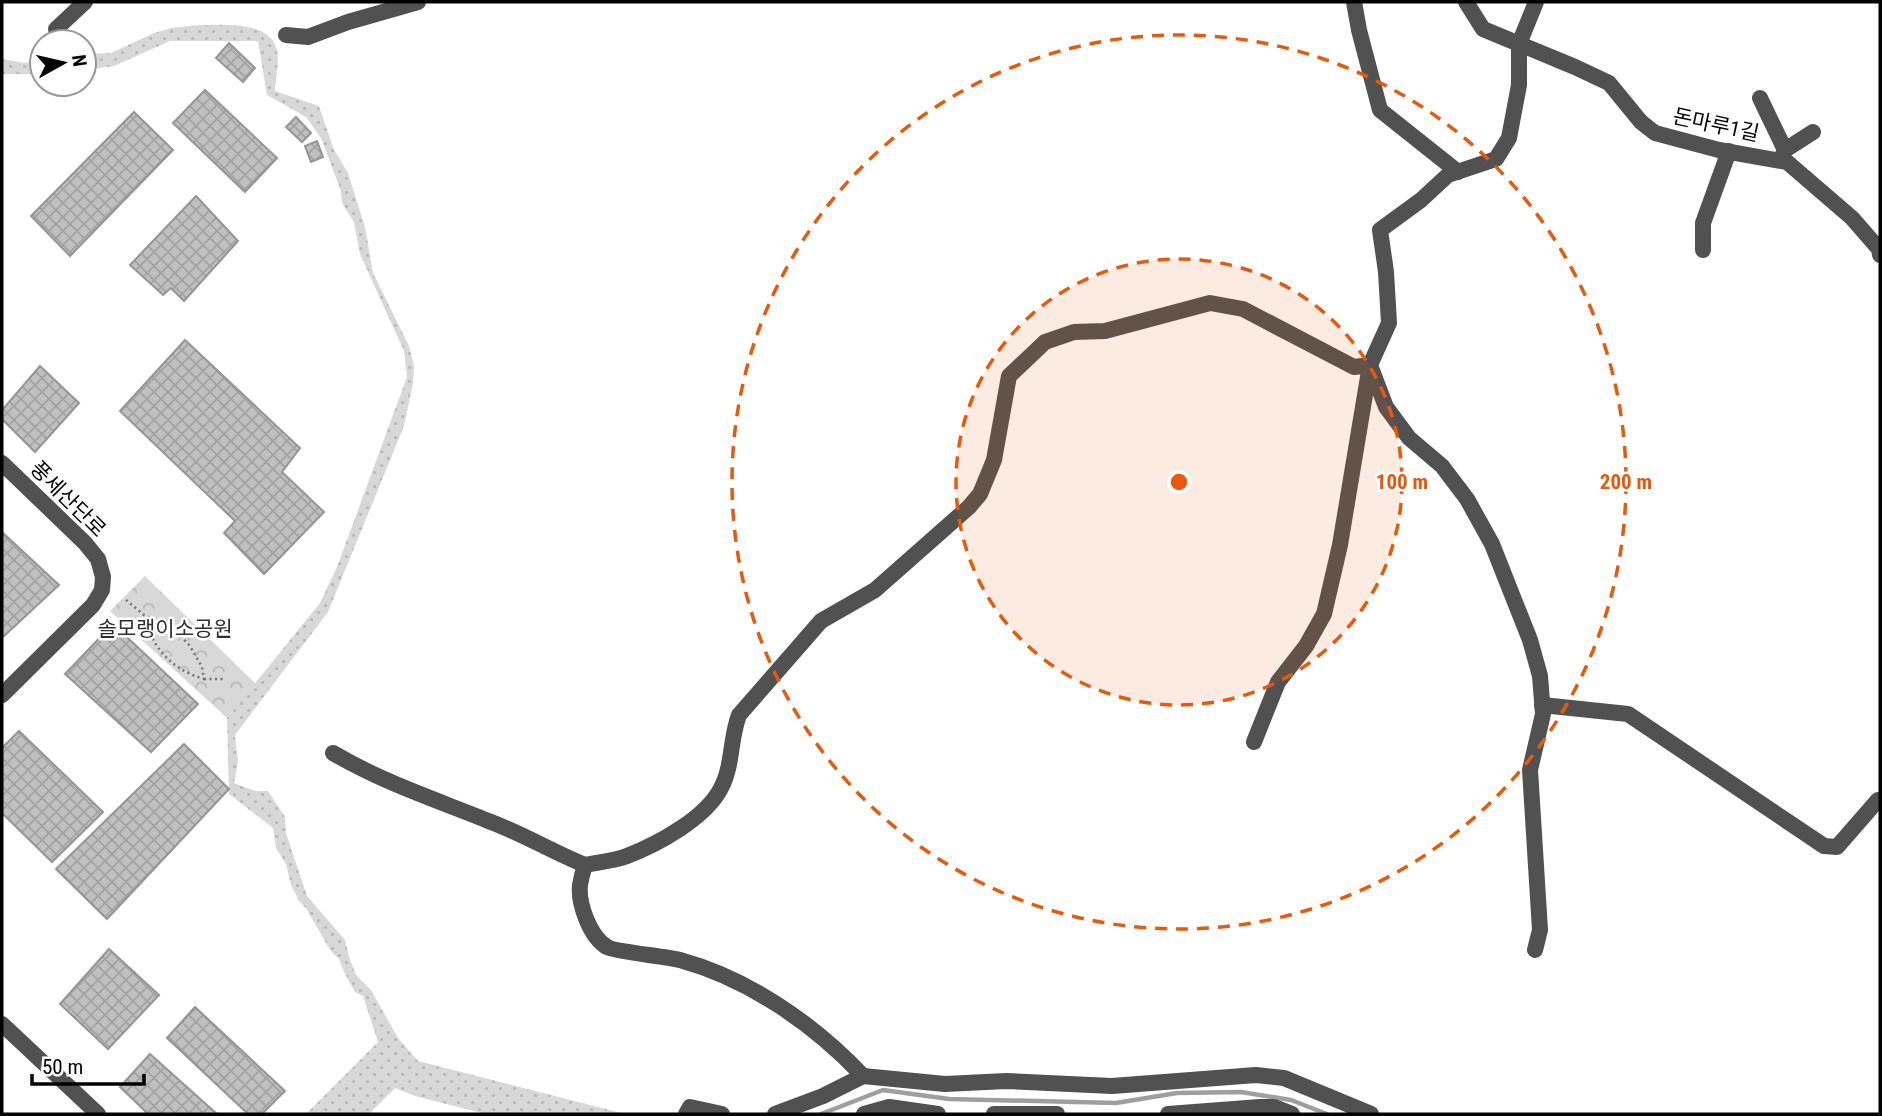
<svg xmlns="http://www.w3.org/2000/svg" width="1882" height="1116" font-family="'Roboto Condensed','Noto Sans KR',sans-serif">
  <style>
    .grass { fill: url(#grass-dots) }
    .forest { fill: url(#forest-crowns) }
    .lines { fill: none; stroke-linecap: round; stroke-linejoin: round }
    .stream { stroke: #9f9f9f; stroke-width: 4.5 }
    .building { fill: url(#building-cross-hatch); stroke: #959595; stroke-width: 2 }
    .path { stroke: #737373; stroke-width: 2.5; stroke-dasharray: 2 3.5; stroke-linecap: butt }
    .minor { stroke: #515151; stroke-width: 16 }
    .ring { fill: none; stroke: #e8590c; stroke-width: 3.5; stroke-dasharray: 12 9 }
    .labels { text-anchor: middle; stroke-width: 5; stroke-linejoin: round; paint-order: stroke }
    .street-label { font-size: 21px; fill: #000; stroke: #fff }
    .park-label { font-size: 21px; fill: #2f2f2f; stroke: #fff }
    .centre { fill: #e8590c; stroke: #fff; stroke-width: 3.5 }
    .ring-label { font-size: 21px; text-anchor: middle; font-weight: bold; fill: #e8590c; stroke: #fff; stroke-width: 5; stroke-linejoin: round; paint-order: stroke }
  </style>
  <defs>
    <pattern id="grass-dots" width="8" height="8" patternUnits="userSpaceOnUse" patternTransform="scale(1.75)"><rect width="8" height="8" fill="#d8d8d8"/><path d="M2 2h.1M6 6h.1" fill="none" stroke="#b8b8b8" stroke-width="1.8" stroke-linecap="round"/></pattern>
    <pattern id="forest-crowns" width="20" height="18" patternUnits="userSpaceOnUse" patternTransform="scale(1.75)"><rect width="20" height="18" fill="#d8d8d8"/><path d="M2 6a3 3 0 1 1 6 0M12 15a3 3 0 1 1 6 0" fill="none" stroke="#b8b8b8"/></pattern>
    <pattern id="building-cross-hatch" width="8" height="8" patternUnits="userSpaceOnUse" patternTransform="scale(1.75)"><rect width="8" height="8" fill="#c0c0c0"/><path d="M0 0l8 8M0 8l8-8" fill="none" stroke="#a3a3a3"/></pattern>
  </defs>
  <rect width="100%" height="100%" fill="#fff"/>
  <g class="grass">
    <path d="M199 25C222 25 271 20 277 51 280 63 275 78 275 91L319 106 334 150 348 173 365 227 373 273 409 346 414 366 413 383 404 426 328 612 235 735 238 762 234 783 255 791H268L285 817 286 833 307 896 345 940 349 957 356 975 371 990 398 1038 418 1061 625 1114H486L415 1096 395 1088 369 1114H306L378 1042 363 996 355 992 345 974 339 959 330 950 306 908 299 901 291 885 286 864 276 848 273 828 229 794 227 718 320 603 337 567 407 377 404 351 360 254 354 222 342 203 341 191 321 138 306 117 267 95 258 41H170L114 66 84 70V54L111 53 154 33 171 28Z"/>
    <path d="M2 59 25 63 42 59V74H2Z"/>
  </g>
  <path class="forest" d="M145 576 256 684 227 718 110 611Z"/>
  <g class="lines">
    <path class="stream" d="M821 1114 883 1090 949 1099 1116 1103 1177 1093 1241 1092 1291 1100 1327 1114"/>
  </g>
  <g class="building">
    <path d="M229 43 255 68 243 82 216 58Z"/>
    <path d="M205 90 277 158 245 192 173 123Z"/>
    <path d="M134 112 173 150 70 256 31 216Z"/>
    <path d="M296 117 311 133 302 142 286 127Z"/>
    <path d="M317 141 323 157 311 162 305 146Z"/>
    <path d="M196 196 238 241 184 301 171 288 163 295 130 265Z"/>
    <path d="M185 340 300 448 282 472 324 512 264 574 224 533 235 521 120 411Z"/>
    <path d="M40 366 79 403 35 452 2 419V410Z"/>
    <path d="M2 532 59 585 2 638Z"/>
    <path d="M113 624 198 704 151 752 65 674Z"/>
    <path d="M19 731 103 812 52 862 2 813V748Z"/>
    <path d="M184 744 229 789 107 919 56 869Z"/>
    <path d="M109 949 159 995 108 1049 60 1004Z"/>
    <path d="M195 1007 285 1091 262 1114H248L167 1038Z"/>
    <path d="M150 1054 217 1114H148L120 1087Z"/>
  </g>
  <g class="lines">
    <g class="path">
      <path d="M126 600 144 615 174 629 190 646 202 667 204 679C171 669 152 648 144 615"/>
      <path d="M204 679H226"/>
    </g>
    <g class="minor">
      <path d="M1354 2 1359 30 1380 110 1458 172"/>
      <path d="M1466 2 1483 29 1575 67 1609 83 1641 122 1655 133 1719 150 1787 162 1852 218 1879 249 1880 255"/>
      <path d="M56 29 85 2"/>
      <path d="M286 35 308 37 348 22 418 2"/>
      <path d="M1760 98 1785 150"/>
      <path d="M1781 159 1785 150 1813 132"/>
      <path d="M1703 250V223L1729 151"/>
      <path d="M2 463 85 543 98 559 103 577 102 590 93 605 2 695"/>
      <path d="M1542 705 1628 714 1824 846 1837 847 1878 800"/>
      <path d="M333 753C384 783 437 800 491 822 523 834 553 852 585 865"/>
      <path d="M1535 950 1540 930 1530 770 1543 714 1540 676 1530 640 1492 544 1467 499 1442 466 1409 438 1386 407 1370 365 1389 323 1386 272 1380 230 1421 200 1448 175 1496 159 1509 138 1519 85V44L1536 2"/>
      <path d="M2 1024 98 1114"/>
      <path d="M863 1076 945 1084 1006 1081 1112 1086 1256 1075 1284 1078 1371 1114"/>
      <path d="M686 1114 690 1107 722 1114"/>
      <path d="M775 1114 823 1096 863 1076C814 1024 749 979 680 960 665 956 615 952 607 947 590 937 578 904 580 885 581 879 583 871 585 865 598 862 614 861 627 856 658 844 706 818 721 788 733 766 730 738 739 715L821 621 875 590 969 507 980 494 994 460 1009 376 1045 342 1074 332 1105 331 1210 303 1243 309 1354 367 1370 365 1340 545 1324 614 1306 646 1278 682 1254 742"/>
      <path d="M864 1114 889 1107 938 1114"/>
      <path d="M994 1114H1057"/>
      <path d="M1168 1114 1260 1107H1274L1292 1114"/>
    </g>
  </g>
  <circle cx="1179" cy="482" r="223" fill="#e8590c" fill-opacity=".12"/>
  <g class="ring">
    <circle cx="1179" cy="482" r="223"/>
    <circle cx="1179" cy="482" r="447"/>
  </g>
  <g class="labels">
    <g class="street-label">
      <text transform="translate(1716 125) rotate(12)" y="7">돈마루1길</text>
      <text transform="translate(68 499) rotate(45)" y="7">풍세산단로</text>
    </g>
    <g class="park-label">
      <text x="165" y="636">솔모랭이소공원</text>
    </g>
  </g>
  <circle cx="1179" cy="482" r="10" class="centre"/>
  <g class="ring-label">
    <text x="1402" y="489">100 m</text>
    <text x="1626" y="489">200 m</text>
  </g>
  <rect width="1882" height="1116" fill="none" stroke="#000000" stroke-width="7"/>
  <g transform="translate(63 63) rotate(82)"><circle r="33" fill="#ffffff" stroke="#999999" stroke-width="2"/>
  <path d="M0-5L12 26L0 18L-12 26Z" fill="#000000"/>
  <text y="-10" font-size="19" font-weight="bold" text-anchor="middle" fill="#000000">N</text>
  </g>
  <path d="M32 1074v10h112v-10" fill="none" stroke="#000000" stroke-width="3.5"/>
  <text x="42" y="1074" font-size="21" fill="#000000" stroke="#ffffff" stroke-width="5" paint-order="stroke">50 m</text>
</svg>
